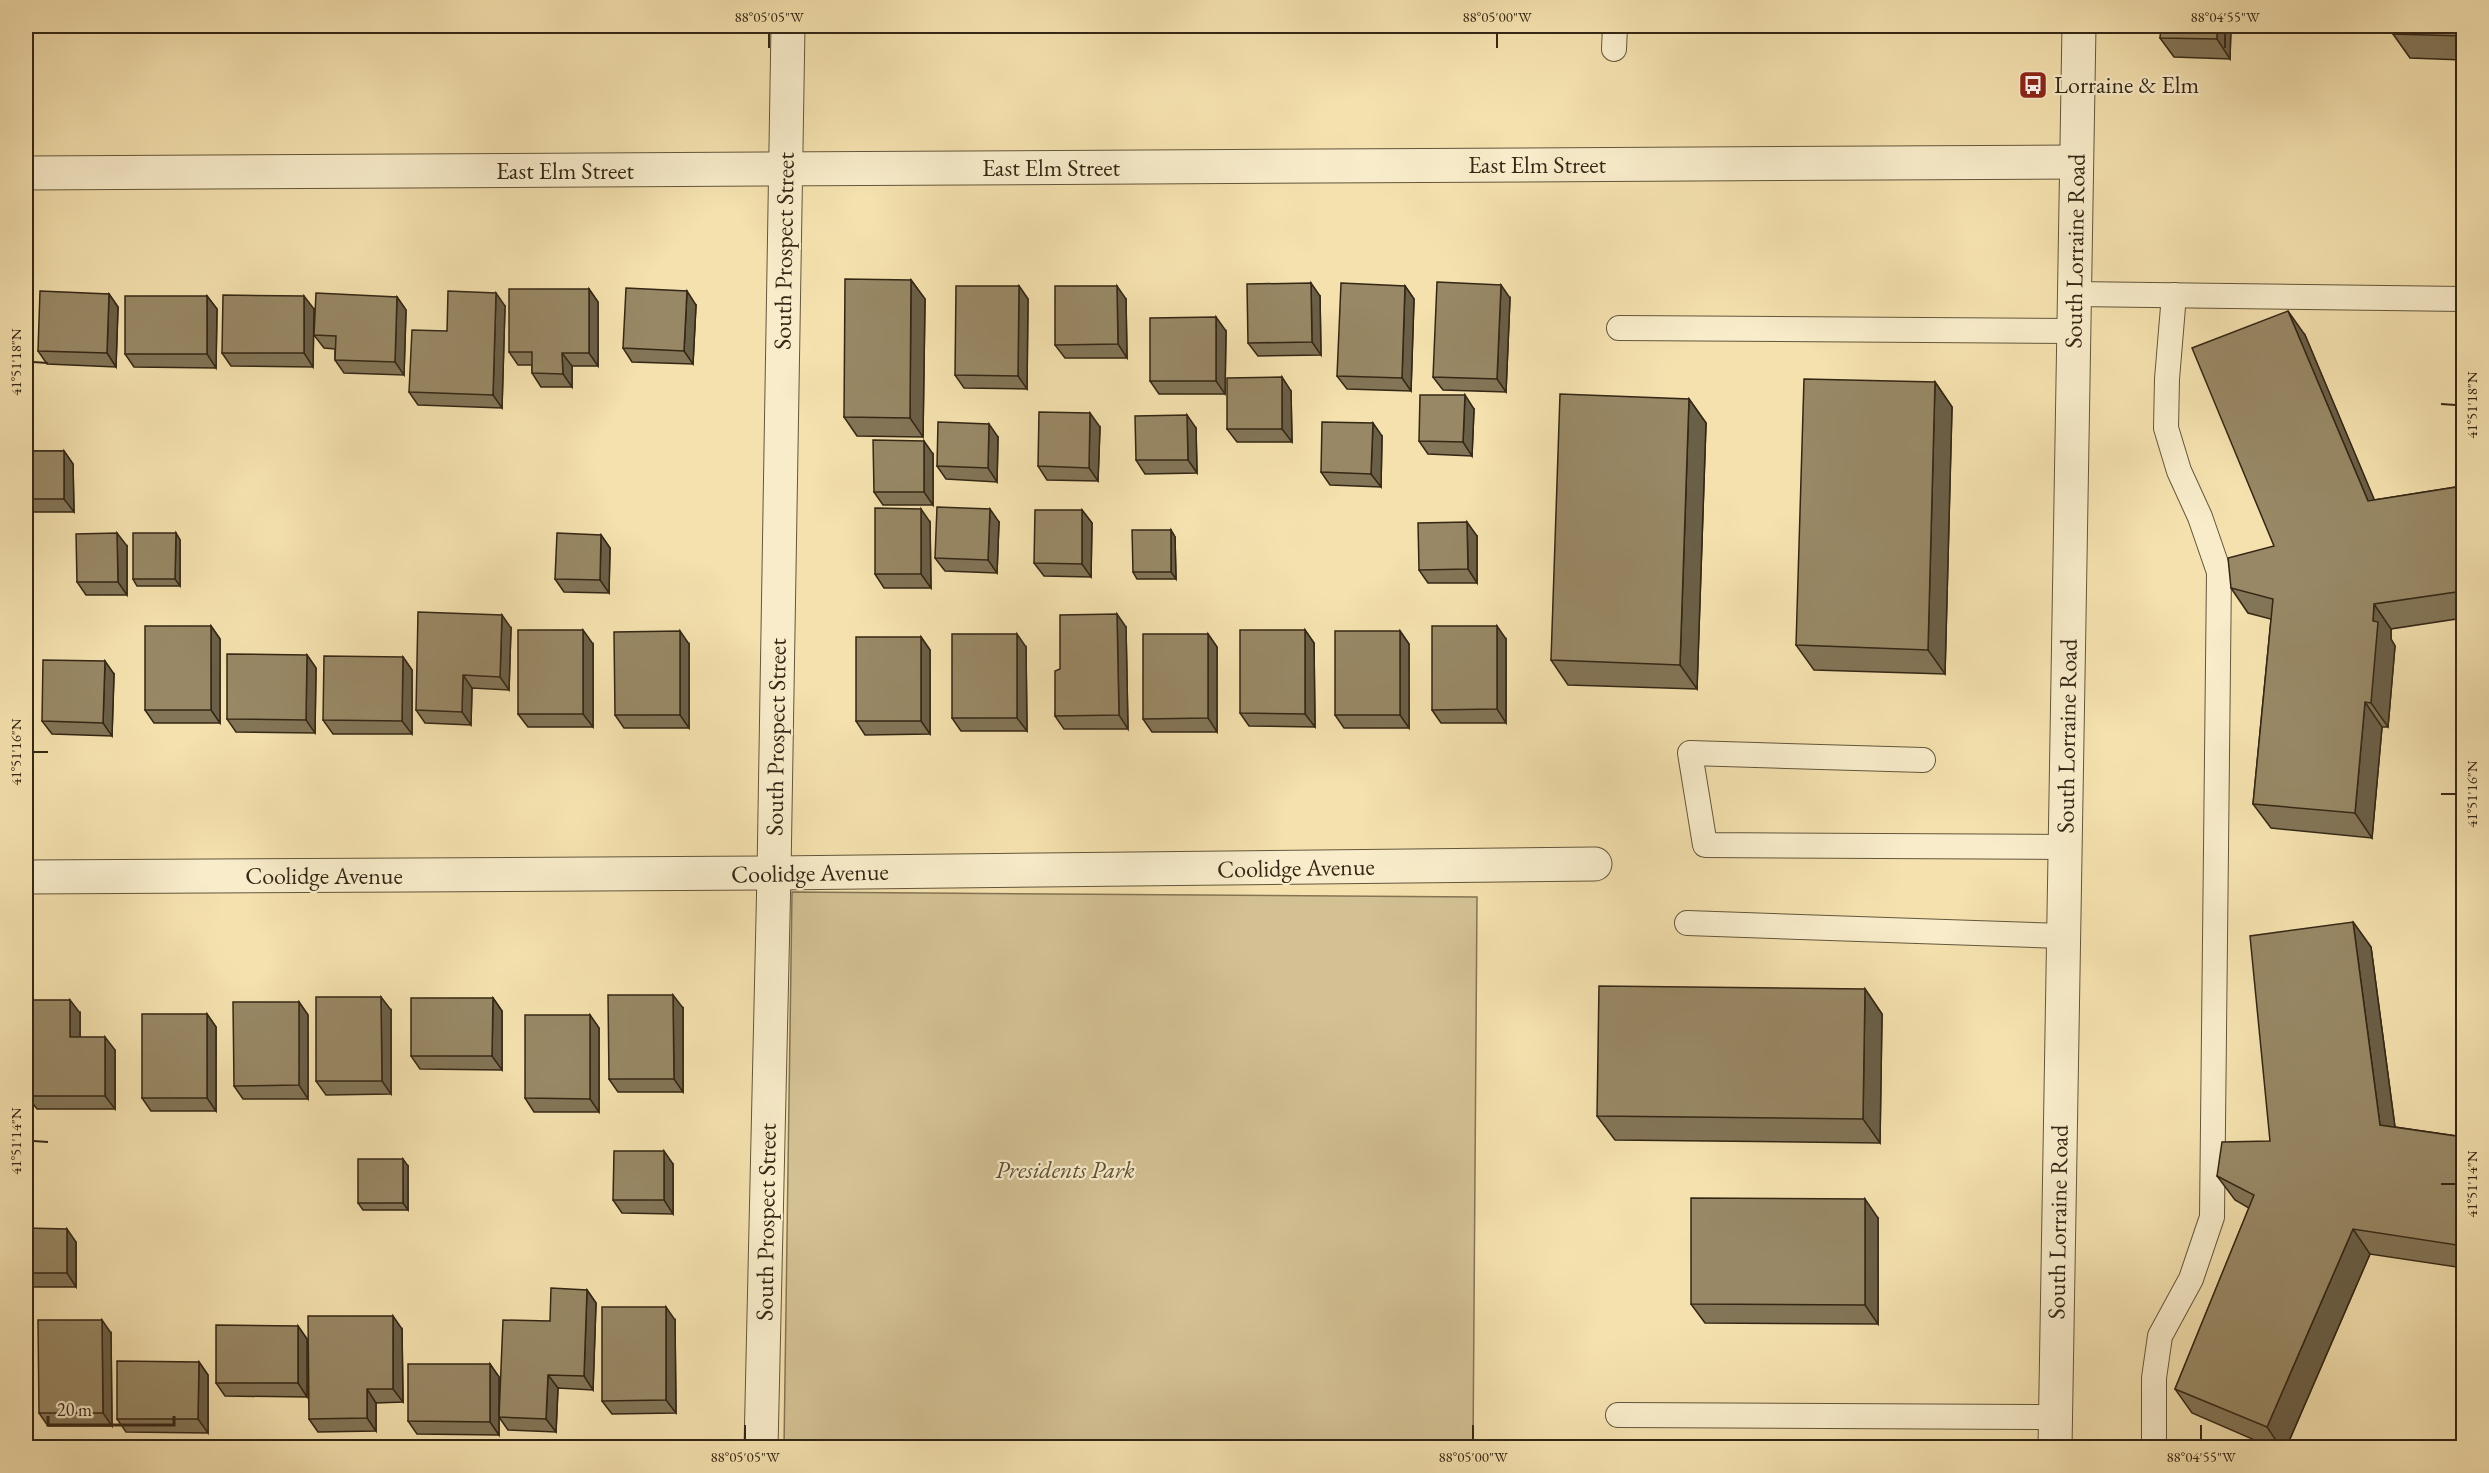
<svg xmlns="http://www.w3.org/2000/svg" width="2489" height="1473" font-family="'EB Garamond',serif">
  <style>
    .green { fill: #d3c194; stroke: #847454; stroke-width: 1.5 }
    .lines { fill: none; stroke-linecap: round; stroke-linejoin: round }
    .lane-casing { stroke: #64563b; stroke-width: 26 }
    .street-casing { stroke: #64563b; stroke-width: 35 }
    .lane { stroke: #f8ecca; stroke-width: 24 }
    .street { stroke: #f8ecca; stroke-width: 33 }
    .wall { fill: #837557; stroke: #342715; stroke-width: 1.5 }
    .shaded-wall { fill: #6a5f47; stroke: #342715; stroke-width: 1.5 }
    .building { fill: #988865; stroke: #342715; stroke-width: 1.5 }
    .ticks { fill: none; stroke: #342715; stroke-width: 2 }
    .labels { text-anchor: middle; stroke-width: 4.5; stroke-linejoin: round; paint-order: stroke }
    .poi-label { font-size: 24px; fill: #342715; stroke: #f8ecca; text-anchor: start }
    .street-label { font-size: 24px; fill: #342715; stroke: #f8ecca }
    .park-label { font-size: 24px; font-style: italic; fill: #5c4e35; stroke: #f8ecca }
    .neatline { fill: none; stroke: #342715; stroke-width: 2 }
    .ticks-label { font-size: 15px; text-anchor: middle; fill: #342715 }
  </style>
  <rect width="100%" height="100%" fill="#f4e1ae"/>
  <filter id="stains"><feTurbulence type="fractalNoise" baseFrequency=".00333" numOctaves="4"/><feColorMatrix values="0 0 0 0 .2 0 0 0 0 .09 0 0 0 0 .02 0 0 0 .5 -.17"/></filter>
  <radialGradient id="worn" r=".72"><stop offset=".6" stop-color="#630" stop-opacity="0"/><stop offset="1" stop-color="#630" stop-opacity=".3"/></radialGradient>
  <path class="green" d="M792 892 1477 897 1473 1447H784Z"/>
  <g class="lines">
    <g class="lane-casing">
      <g id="lane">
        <path d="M1614 49 1615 26"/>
        <path d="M2074 294 2464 299"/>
        <path d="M1619 328 2073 331"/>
        <path d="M1923 760 1690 753 1705 845 2065 847"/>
        <path d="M1687 923 2063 936"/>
        <path d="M1618 1415 2055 1417"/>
        <path d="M2154 1448V1378L2160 1336 2191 1279 2212 1217 2219 572 2200 517 2179 471 2166 428 2167 379 2174 295"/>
      </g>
    </g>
    <g class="street-casing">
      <g id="street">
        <path d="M26 173 2076 162"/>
        <path d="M26 877 774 873 1595 864"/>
        <path d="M761 1448 774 873 788 26"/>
        <path d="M2055 1448 2079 26"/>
      </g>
    </g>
    <use href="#lane" class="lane"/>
    <use href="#street" class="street"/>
  </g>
  <g class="wall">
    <path d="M40 26H123V27H41Z"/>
    <path d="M232 26H296V28L234 29Z"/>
    <path d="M644 26H677V27Z"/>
    <path d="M1075 26H1116V27Z"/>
    <path d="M2231 26 2230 59 2174 57 2160 38Z"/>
    <path d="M2463 26V60L2410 58 2393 34Z"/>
    <path d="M911 280 925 299 923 437 857 436 844 417Z"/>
    <path d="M1019 286 1028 299 1027 389 964 388 955 375Z"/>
    <path d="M1405 286 1414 299 1411 391 1347 389 1337 376Z"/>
    <path d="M589 289 598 302V366H572V387H541L532 373V365H518L509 352Z"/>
    <path d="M109 294 118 307 116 367 47 364 38 351Z"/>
    <path d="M207 296 217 309 216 368 134 367 125 354Z"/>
    <path d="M1320 296 1321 355 1258 356 1248 343Z"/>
    <path d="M397 297 406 310 404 375 344 373 335 360V349L324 348 314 335Z"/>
    <path d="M1510 298 1506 392 1443 390 1433 377Z"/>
    <path d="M1126 299 1127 358H1065L1055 345Z"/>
    <path d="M696 305 693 364 632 362 623 348Z"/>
    <path d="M505 306 502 408 418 405 409 392 447 331Z"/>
    <path d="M314 309 313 367 231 366 222 353Z"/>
    <path d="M1226 331 1225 394H1159L1150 381Z"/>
    <path d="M2305 335 2374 500 2463 486V618L2391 629V639L2395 646 2388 727H2382L2372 838 2271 828 2253 804 2271 619 2248 613 2231 588 2274 546Z"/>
    <path d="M1935 382 1952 407 1945 674 1814 670 1796 645Z"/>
    <path d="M1291 391 1292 442H1237L1227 429Z"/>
    <path d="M1689 399 1706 423 1697 689 1568 685 1551 660Z"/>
    <path d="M1474 409 1472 456 1428 454 1419 441Z"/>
    <path d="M1100 427 1098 481 1047 480 1038 466Z"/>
    <path d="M1196 428 1197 473 1145 474 1136 460Z"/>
    <path d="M1382 436 1381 487 1330 485 1321 472Z"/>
    <path d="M998 437 997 482 946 479 937 466Z"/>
    <path d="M26 451H64L73 464 74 512H30L26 506Z"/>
    <path d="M933 454V505H883L874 492Z"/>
    <path d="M1082 510 1092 523 1091 577 1044 576 1034 563Z"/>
    <path d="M930 522 931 588H884L875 574Z"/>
    <path d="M999 522 997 573 945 571 935 558Z"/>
    <path d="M1171 530 1175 537 1176 579H1137L1133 572Z"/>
    <path d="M176 533 180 540V586H137L133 579Z"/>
    <path d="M601 535 610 548 609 593 564 592 555 579Z"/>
    <path d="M1477 536V583H1428L1419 570Z"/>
    <path d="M127 546V595H86L77 582Z"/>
    <path d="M211 626 220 639V723H154L145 710Z"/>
    <path d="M1126 627 1128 729H1064L1055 716 1060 669Z"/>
    <path d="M511 628 509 690 472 688 471 725 425 723 416 710Z"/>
    <path d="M1305 630 1314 643 1315 727 1249 726 1240 713Z"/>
    <path d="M1400 631 1409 644V728H1344L1335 715Z"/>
    <path d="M1208 634 1217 647V732H1152L1143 719Z"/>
    <path d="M921 637 930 650V734L865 735 856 721Z"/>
    <path d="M1506 639V723H1441L1432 710Z"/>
    <path d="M593 644V727H528L518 714Z"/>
    <path d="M689 644V728H624L615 715Z"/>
    <path d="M1026 647 1027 731H961L952 718Z"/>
    <path d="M307 655 316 668 315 733 236 732 227 719Z"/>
    <path d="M403 657 412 670V734H333L323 720Z"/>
    <path d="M114 674 112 736 52 734 42 721Z"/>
    <path d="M2353 922 2371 947 2395 1127 2463 1137V1268L2370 1254 2286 1448H2273L2192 1413 2175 1389 2249 1208 2235 1200 2217 1176 2270 1141Z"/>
    <path d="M1865 989 1882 1014 1880 1143 1615 1140 1597 1116Z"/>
    <path d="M493 998 502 1011V1070L420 1069 411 1056Z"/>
    <path d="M299 1002 308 1015V1099H243L234 1086Z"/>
    <path d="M683 1008V1092H618L609 1079Z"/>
    <path d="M391 1010V1094L326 1095 316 1081Z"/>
    <path d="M80 1013V1037L115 1050V1109H37L27 1096Z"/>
    <path d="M207 1014 216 1027V1111H151L142 1098Z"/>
    <path d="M590 1015 599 1028V1112H534L525 1098Z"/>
    <path d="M673 1164V1214L622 1213 613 1200Z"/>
    <path d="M408 1166V1210H363L358 1203Z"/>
    <path d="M1878 1218V1324L1705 1323 1691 1304Z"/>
    <path d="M26 1228 76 1242V1287H30L26 1280Z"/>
    <path d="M587 1290 596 1303 593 1390 558 1388 556 1432 508 1430 499 1417V1435L417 1434 408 1421 490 1364 499 1377V1411L550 1321Z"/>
    <path d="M675 1320 676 1413 612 1414 602 1401Z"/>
    <path d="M298 1326 307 1339V1397L225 1396 216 1383Z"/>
    <path d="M402 1329 403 1402 376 1403V1431L318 1432 309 1419Z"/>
    <path d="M111 1333 112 1426H48L39 1413Z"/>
    <path d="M199 1362 208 1375V1433L126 1432 117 1419Z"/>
  </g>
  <g class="shaded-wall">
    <path d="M2217 26H2231L2230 59 2217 39Z"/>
    <path d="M911 280 925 299 923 437 910 418Z"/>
    <path d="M1311 283 1320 296 1321 355 1312 342Z"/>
    <path d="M1501 285 1510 298 1506 392 1497 379Z"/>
    <path d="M1019 286 1028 299 1027 389 1018 376Z"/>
    <path d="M1117 286 1126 299 1127 358 1118 344Z"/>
    <path d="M1405 286 1414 299 1411 391 1402 378Z"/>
    <path d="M589 289 598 302V366L589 353Z"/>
    <path d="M687 291 696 305 693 364 684 351Z"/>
    <path d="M496 293 505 306 502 408 493 395Z"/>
    <path d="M109 294 118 307 116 367 107 353Z"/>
    <path d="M207 296 217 309 216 368 207 354Z"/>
    <path d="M304 296 314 309 313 367 304 353Z"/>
    <path d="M397 297 406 310 404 375 395 362Z"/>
    <path d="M2288 311 2305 335 2385 525 2368 501Z"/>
    <path d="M1216 317 1226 331 1225 394 1216 381Z"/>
    <path d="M562 353 572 366V387L563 374Z"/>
    <path d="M1282 377 1291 391 1292 442 1282 429Z"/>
    <path d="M1935 382 1952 407 1945 674 1928 650Z"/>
    <path d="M1465 395 1474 409 1472 456 1463 442Z"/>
    <path d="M1689 399 1706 423 1697 689 1680 665Z"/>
    <path d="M1090 413 1100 427 1098 481 1089 468Z"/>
    <path d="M1187 415 1196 428 1197 473 1188 460Z"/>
    <path d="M1373 423 1382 436 1381 487 1371 474Z"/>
    <path d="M989 424 998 437 997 482 988 468Z"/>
    <path d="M924 441 933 454V505L924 492Z"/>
    <path d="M64 451 73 464 74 512 64 499Z"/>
    <path d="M921 509 930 522 931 588 921 574Z"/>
    <path d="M990 509 999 522 997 573 988 560Z"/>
    <path d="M1082 510 1092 523 1091 577 1082 564Z"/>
    <path d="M1467 522 1477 536V583L1468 569Z"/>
    <path d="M1171 530 1175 537 1176 579 1171 572Z"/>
    <path d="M117 533 127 546V595L118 582Z"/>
    <path d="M176 533 180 540V586L175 579Z"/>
    <path d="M601 535 610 548 609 593 600 580Z"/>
    <path d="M2374 604 2391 629V639L2395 646 2388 727 2371 703 2373 621Z"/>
    <path d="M1117 614 1126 627 1128 729 1119 715Z"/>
    <path d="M502 615 511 628 509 690 500 677Z"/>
    <path d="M211 626 220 639V723L211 710Z"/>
    <path d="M1497 626 1506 639V723L1497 709Z"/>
    <path d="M26 630 28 633 26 707Z"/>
    <path d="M583 630 593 644V727L583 714Z"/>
    <path d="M1305 630 1314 643 1315 727 1305 714Z"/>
    <path d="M680 631 689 644V728L680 715Z"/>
    <path d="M1400 631 1409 644V728L1400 715Z"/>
    <path d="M1017 634 1026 647 1027 731 1017 718Z"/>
    <path d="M1208 634 1217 647V732L1208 718Z"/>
    <path d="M921 637 930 650V734L921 721Z"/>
    <path d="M307 655 316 668 315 733 306 720Z"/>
    <path d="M403 657 412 670V734L402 721Z"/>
    <path d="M105 661 114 674 112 736 103 723Z"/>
    <path d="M463 675 472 688 471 725 462 712Z"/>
    <path d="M2365 702 2382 727 2372 838 2355 813Z"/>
    <path d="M2353 922 2371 947 2398 1150 2380 1125Z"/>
    <path d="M1865 989 1882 1014 1880 1143 1863 1119Z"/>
    <path d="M673 995 683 1008V1092L674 1079Z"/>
    <path d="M381 997 391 1010V1094L382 1081Z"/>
    <path d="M493 998 502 1011V1070L492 1056Z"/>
    <path d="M70 1000 80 1013V1050L70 1037Z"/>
    <path d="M299 1002 308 1015V1099L299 1085Z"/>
    <path d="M207 1014 216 1027V1111L207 1098Z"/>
    <path d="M590 1015 599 1028V1112L590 1099Z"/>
    <path d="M105 1037 115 1050V1109L105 1096Z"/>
    <path d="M664 1151 673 1164V1214L664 1200Z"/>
    <path d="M403 1159 408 1166V1210L403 1203Z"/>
    <path d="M1865 1199 1878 1218V1324L1865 1305Z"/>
    <path d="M67 1229 76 1242V1287L67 1273Z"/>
    <path d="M2353 1229 2370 1254 2286 1448H2281L2267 1427Z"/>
    <path d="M587 1290 596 1303 593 1390 584 1376Z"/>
    <path d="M666 1307 675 1320 676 1413 666 1400Z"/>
    <path d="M393 1316 402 1329 403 1402 393 1389Z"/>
    <path d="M102 1320 111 1333 112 1426 103 1413Z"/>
    <path d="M298 1326 307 1339V1397L298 1383Z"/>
    <path d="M199 1362 208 1375V1433L198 1419Z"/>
    <path d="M490 1364 499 1377V1435L490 1422Z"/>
    <path d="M548 1375 558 1388 556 1432 546 1419Z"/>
    <path d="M367 1389 376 1403V1431L367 1418Z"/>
  </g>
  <g class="building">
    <path d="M2161 26H2217V39L2160 38Z"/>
    <path d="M2393 26H2463V36L2393 34Z"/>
    <path d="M845 279 911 280 910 418 844 417Z"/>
    <path d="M1437 282 1501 285 1497 379 1433 377Z"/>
    <path d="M1311 283 1312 342 1248 343 1247 284Z"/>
    <path d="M1341 283 1405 286 1402 378 1337 376Z"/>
    <path d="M956 286H1019L1018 376 955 375Z"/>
    <path d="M1055 286H1117L1118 344 1055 345Z"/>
    <path d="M626 288 687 291 684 351 623 348Z"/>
    <path d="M509 289H589V353H562L563 374 532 373V352H509Z"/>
    <path d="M40 291 109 294 107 353 38 351Z"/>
    <path d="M448 291 496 293 493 395 409 392 412 330 447 331Z"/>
    <path d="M316 293 397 297 395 362 335 360 336 336 314 335Z"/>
    <path d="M223 295 304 296V353H222Z"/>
    <rect x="125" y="296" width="82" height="58"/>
    <path d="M2288 311 2368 501 2463 486V591L2374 604 2373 621 2378 622 2371 703 2365 702 2355 813 2253 804 2273 599 2231 588 2228 558 2274 546 2192 348Z"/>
    <path d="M1216 317V381H1150V318Z"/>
    <path d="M1282 377V429H1227V378Z"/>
    <path d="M1804 379 1935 382 1928 650 1796 645Z"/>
    <path d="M1560 394 1689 399 1680 665 1551 660Z"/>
    <path d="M1420 395H1465L1463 442 1419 441Z"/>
    <path d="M1039 412 1090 413 1089 468 1038 466Z"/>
    <path d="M1187 415 1188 460H1136L1135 416Z"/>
    <path d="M938 422 989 424 988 468 937 466Z"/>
    <path d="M1322 422 1373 423 1371 474 1321 472Z"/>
    <path d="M873 440 924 441V492H874Z"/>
    <rect x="26" y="451" width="38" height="48"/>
    <path d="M937 507 990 509 988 560 935 558Z"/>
    <path d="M875 508 921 509V574H875Z"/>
    <path d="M1035 510H1082V564L1034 563Z"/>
    <path d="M1467 522 1468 569 1419 570 1418 523Z"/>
    <path d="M1132 530H1171V572H1133Z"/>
    <path d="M117 533 118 582H77L76 534Z"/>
    <path d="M133 533H176L175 579H133Z"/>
    <path d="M557 533 601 535 600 580 555 579Z"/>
    <path d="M418 612 502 615 500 677 463 675 462 712 416 710Z"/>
    <path d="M1117 614 1119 715 1055 716V671L1060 669V615Z"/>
    <rect x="145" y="626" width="66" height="84"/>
    <path d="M1432 626H1497V709L1432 710Z"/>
    <rect x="518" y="630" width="65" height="84"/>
    <path d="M1240 630H1305V714L1240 713Z"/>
    <path d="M680 631V715H615L614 632Z"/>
    <rect x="1335" y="631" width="65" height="84"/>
    <rect x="952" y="634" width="65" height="84"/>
    <path d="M1143 634H1208V718L1143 719Z"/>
    <rect x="856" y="637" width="65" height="84"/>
    <path d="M227 654 307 655 306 720 227 719Z"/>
    <path d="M324 656 403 657 402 721 323 720Z"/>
    <path d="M43 660 105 661 103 723 42 721Z"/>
    <path d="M2353 922 2380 1125 2463 1137V1246L2353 1229 2267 1427 2175 1389 2254 1195 2217 1176 2222 1142 2270 1141 2250 936Z"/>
    <path d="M1599 986 1865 989 1863 1119 1597 1116Z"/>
    <path d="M608 995H673L674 1079H609Z"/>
    <path d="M316 997H381L382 1081H316Z"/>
    <path d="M411 998H493L492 1056H411Z"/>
    <path d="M27 1000H70V1037H105V1096H27Z"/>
    <path d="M233 1002H299V1085L234 1086Z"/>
    <rect x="142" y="1014" width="65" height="84"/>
    <path d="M525 1015H590V1099L525 1098Z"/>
    <path d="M614 1151H664V1200H613Z"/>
    <rect x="358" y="1159" width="45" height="44"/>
    <path d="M1691 1198 1865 1199V1305L1691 1304Z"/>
    <path d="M26 1228 67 1229V1273H26Z"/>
    <path d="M551 1288 587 1290 584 1376 548 1375 546 1419 499 1417 503 1320 550 1321Z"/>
    <path d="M602 1307H666V1400L602 1401Z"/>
    <path d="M308 1316H393V1389H367V1418L309 1419Z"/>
    <path d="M38 1320H102L103 1413H39Z"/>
    <path d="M216 1325 298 1326V1383H216Z"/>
    <path d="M117 1361 199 1362 198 1419H117Z"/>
    <path d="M408 1364H490V1422L408 1421Z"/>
  </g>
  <path class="ticks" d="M769 48V33M1497 48V33M2225 48V33M33 362 48 363M2441 404 2456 405M33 752H48M2441 794H2456M33 1141 48 1142M2441 1184H2456M745 1440V1425M1473 1440V1425M2201 1440V1425"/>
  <defs>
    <g id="bus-square" transform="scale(1.5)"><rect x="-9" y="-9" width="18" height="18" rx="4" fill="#8f2418" stroke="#f8ecca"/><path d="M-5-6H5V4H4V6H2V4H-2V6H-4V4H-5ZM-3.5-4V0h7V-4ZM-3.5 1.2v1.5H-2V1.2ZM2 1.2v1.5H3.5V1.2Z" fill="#fff"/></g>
  </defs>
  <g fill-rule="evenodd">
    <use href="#bus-square" x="2033" y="85"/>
  </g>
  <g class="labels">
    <g class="poi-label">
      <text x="2054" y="93">Lorraine &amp; Elm</text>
    </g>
    <g class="street-label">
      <text x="1537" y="173">East Elm Street</text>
      <text x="1051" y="176">East Elm Street</text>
      <text x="565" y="179">East Elm Street</text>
      <text transform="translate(784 251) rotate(-89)" y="8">South Prospect Street</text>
      <text transform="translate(2075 251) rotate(-89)" y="8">South Lorraine Road</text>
      <text transform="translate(2067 736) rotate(-89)" y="8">South Lorraine Road</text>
      <text transform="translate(776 737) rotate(-89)" y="8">South Prospect Street</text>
      <text transform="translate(1296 868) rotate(-1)" y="8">Coolidge Avenue</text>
      <text transform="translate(810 873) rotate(-1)" y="8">Coolidge Avenue</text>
      <text x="324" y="884">Coolidge Avenue</text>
      <text transform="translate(766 1222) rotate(-89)" y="8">South Prospect Street</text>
      <text transform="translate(2058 1222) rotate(-89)" y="8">South Lorraine Road</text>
    </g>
    <g class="park-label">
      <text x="1065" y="1178">Presidents Park</text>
    </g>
  </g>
  <rect width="2489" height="1473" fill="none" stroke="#f4e1ae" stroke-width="66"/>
  <path d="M48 1416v9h126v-9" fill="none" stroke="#342715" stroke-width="3"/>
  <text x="57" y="1416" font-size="18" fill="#342715" stroke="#f8ecca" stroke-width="4.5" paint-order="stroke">20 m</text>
  <rect x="33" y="33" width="2423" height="1407" class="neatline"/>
  <g class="ticks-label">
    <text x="769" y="22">88°05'05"W</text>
    <text x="1497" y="22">88°05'00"W</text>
    <text x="2225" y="22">88°04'55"W</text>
    <text transform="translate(16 362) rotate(-90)" y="5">41°51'18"N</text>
    <text transform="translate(2472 405) rotate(-90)" y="5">41°51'18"N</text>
    <text transform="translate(16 752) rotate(-90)" y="5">41°51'16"N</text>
    <text transform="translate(2472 794) rotate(-90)" y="5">41°51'16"N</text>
    <text transform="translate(16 1141) rotate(-90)" y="5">41°51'14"N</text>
    <text transform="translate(2472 1184) rotate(-90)" y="5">41°51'14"N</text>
    <text x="745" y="1462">88°05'05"W</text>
    <text x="1473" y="1462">88°05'00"W</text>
    <text x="2201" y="1462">88°04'55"W</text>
  </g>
  <rect width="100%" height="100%" filter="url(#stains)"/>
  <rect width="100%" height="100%" fill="url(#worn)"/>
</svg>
